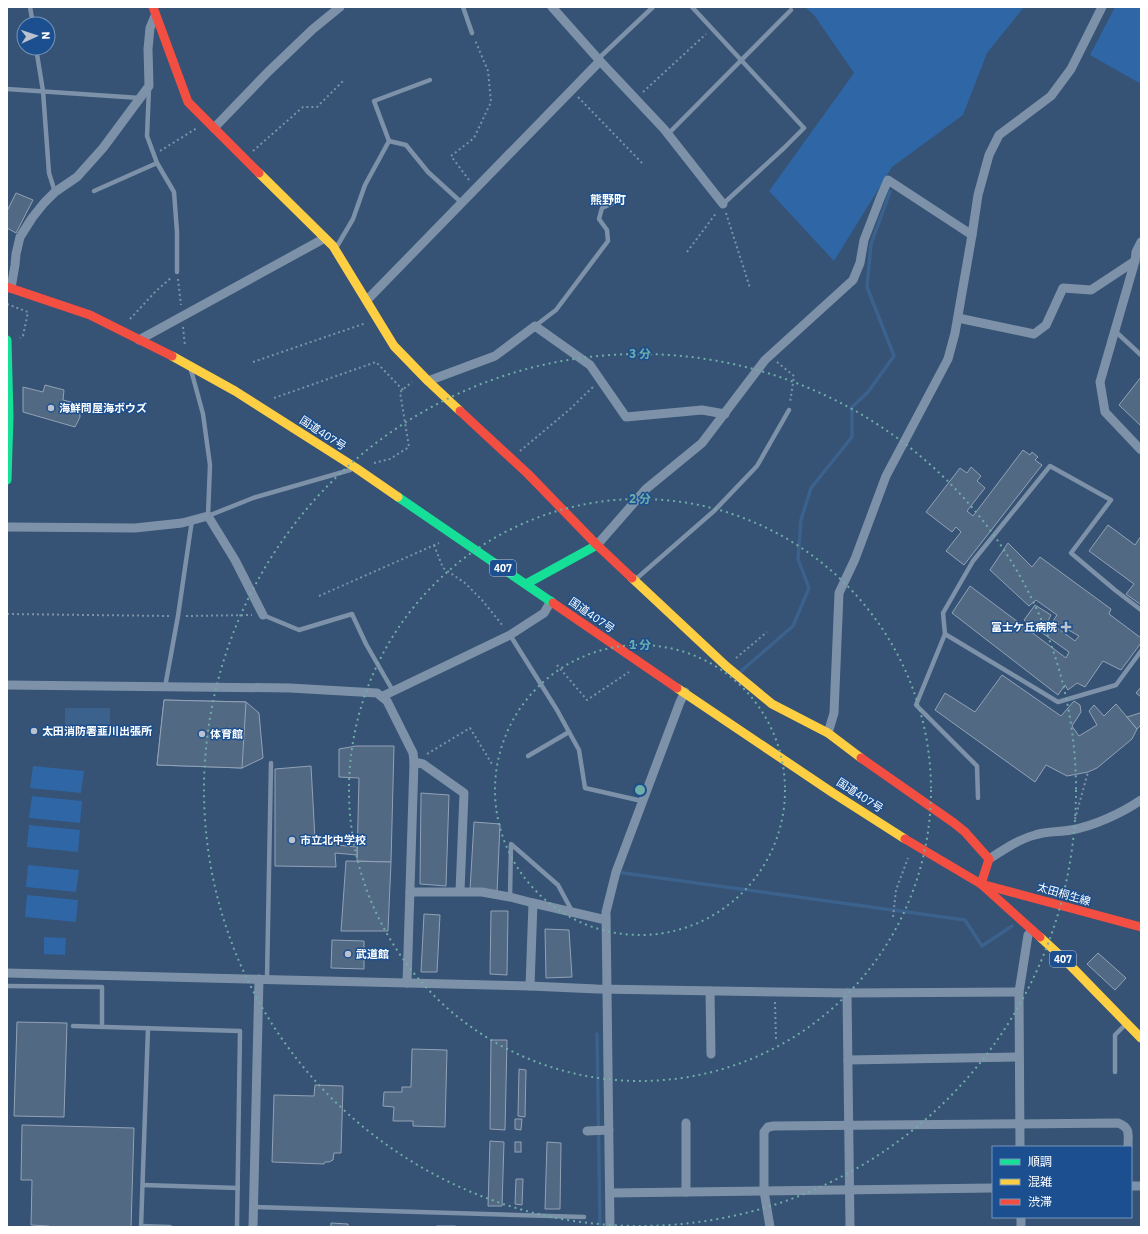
<svg xmlns="http://www.w3.org/2000/svg" width="1148" height="1234" font-family="'IBM Plex Sans','Noto Sans JP',sans-serif">
  <style>
    .green { fill: #2f66a5 }
    .water { fill: #3b618d }
    .lines { fill: none; stroke-linecap: round; stroke-linejoin: round }
    .stream { stroke: #3b618d; stroke-width: 3.5 }
    .building { fill: #526984; stroke: #92a2b6 }
    .path { stroke: #7d92a8; stroke-width: 2; stroke-dasharray: 2 3; stroke-linecap: butt }
    .lane { stroke: #7d92a8; stroke-width: 4.5 }
    .street { stroke: #7d92a8; stroke-width: 9 }
    .fast { stroke: #16e098; stroke-width: 9 }
    .slow { stroke: #ffcf43; stroke-width: 9 }
    .jam { stroke: #f24e42; stroke-width: 9 }
    .ring { fill: none; stroke: #6fada8; stroke-width: 2; stroke-dasharray: 2 4 }
    .poi-dot { fill: #b9c2ce; stroke: #1b4f8f; stroke-width: 1.5 }
    .labels { text-anchor: middle; stroke-width: 3; stroke-linejoin: round; paint-order: stroke }
    .shield { fill: #1b4f8f; stroke: #bbcadd; stroke-width: 1 }
    .shield-label { font-size: 10px; font-weight: bold; fill: #fff }
    .poi-label { font-size: 11px; font-weight: bold; fill: #fff; stroke: #1b4f8f; text-anchor: start }
    .street-label { font-size: 11px; fill: #fff; stroke: #1b4f8f }
    .neighbourhood-label { font-size: 12px; font-weight: bold; fill: #fff; stroke: #1b4f8f }
    .centre { fill: #6fada8; stroke: #1b4f8f; stroke-width: 2 }
    .ring-label { font-size: 12px; text-anchor: middle; font-weight: bold; fill: #6fada8; stroke: #1b4f8f; stroke-width: 3; stroke-linejoin: round; paint-order: stroke }
  </style>
  <rect width="100%" height="100%" fill="#365274"/>
  <g class="green">
    <path d="M805 7H1024L987 53 963 115 892 167 834 261 769 191 854 73 814 15Z"/>
    <path d="M1115 7H1141V84L1090 55Z"/>
    <path d="M33 766 84 771 81 793 30 788Z"/>
    <path d="M32 796 82 801 80 823 29 818Z"/>
    <path d="M29 825 80 830 78 852 27 847Z"/>
    <path d="M28 865 79 870 76 892 26 887Z"/>
    <path d="M27 895 78 900 76 922 25 917Z"/>
    <path d="M44 937 66 938 65 955 44 954Z"/>
  </g>
  <path class="water" d="M65 708H110V737L65 738Z"/>
  <g class="lines">
    <g class="stream">
      <path d="M739 673 793 626 809 588 798 559 801 520 811 488 852 437V407L868 392 894 356 867 287 871 244 890 192"/>
      <path d="M616 872 965 920 982 946 1012 926"/>
      <path d="M597 1034 600 1227"/>
    </g>
  </g>
  <g class="building">
    <path d="M16 193 33 200 16 233 7 228V211Z"/>
    <path d="M1141 377V426L1119 405Z"/>
    <path d="M45 385 64 390 63 400 79 404 80 417 75 427 23 412V387L43 392Z"/>
    <path d="M1023 450 1030 455 1032 452 1038 457 1035 460 1042 465 964 565 946 551 961 532 956 527 952 532 926 512 960 468 967 473 971 467 981 476 977 481 985 488 967 511 973 516Z"/>
    <path d="M1108 525 1135 545 1141 536V605L1126 594 1134 584 1089 551Z"/>
    <path d="M1008 543 1032 567 1040 557 1111 609 1109 614 1141 638V643L1121 670 1103 661 1085 687 1077 683 1068 690 1065 685 1058 695 952 613 970 586 1066 658 1069 652 1024 620 1035 605 1051 615 1048 621 1075 641 1079 636 1053 621 1057 615 1036 600 1029 606 990 570Z"/>
    <path d="M1002 675 1061 716 1074 701 1080 705 1081 712 1072 726 1079 736 1097 725 1089 711 1094 705 1104 716 1116 704 1137 729 1132 739 1097 768 1088 772 1067 776 1046 765 1035 782 935 710 945 693 975 712Z"/>
    <path d="M1141 687V697L1136 693Z"/>
    <path d="M164 700 246 702 259 713 263 758 242 768 157 765Z"/>
    <path d="M164 700 246 702 242 768 157 765Z"/>
    <path d="M1141 711V725L1137 729 1127 717 1140 713Z"/>
    <path d="M356 746H394L391 862 357 861 359 778 339 777V749Z"/>
    <path d="M311 766 315 839 338 835 336 845 357 847V855L335 853 336 867 275 866V769Z"/>
    <path d="M421 793 449 795 446 886 420 884Z"/>
    <path d="M474 822 500 824 497 893 470 890Z"/>
    <path d="M346 861 391 862 388 931H341Z"/>
    <path d="M491 911H508L507 975 490 974Z"/>
    <path d="M424 914 440 915 437 972H421Z"/>
    <path d="M545 929 569 930 572 977 546 978Z"/>
    <path d="M332 940 364 941V969L331 968Z"/>
    <path d="M1098 953 1126 978 1115 990 1087 964Z"/>
    <path d="M17 1022 67 1023 64 1117 14 1116Z"/>
    <path d="M491 1040H507L505 1130 490 1129Z"/>
    <path d="M412 1049 447 1050 445 1127 413 1126V1121H393L394 1107 383 1106 384 1092H402V1087H411Z"/>
    <path d="M519 1069 526 1070 525 1117 518 1116Z"/>
    <path d="M315 1085 343 1086 341 1153H334L333 1160 329 1162H325L324 1164 272 1162 274 1095 314 1096Z"/>
    <path d="M515 1119H522L521 1130 515 1129Z"/>
    <path d="M22 1125 134 1128 131 1227H49V1226L31 1225 32 1180H21Z"/>
    <path d="M490 1141 504 1142 502 1206H488Z"/>
    <rect x="515" y="1142" width="6" height="10"/>
    <path d="M547 1142 561 1143 560 1209H545Z"/>
    <path d="M516 1179H523L522 1205 515 1204Z"/>
    <path d="M331 1223 348 1224V1227H331Z"/>
    <rect x="437" y="1226" width="18" height="1"/>
  </g>
  <g class="lines">
    <g class="path">
      <path d="M643 92 706 34"/>
      <path d="M578 97 644 165"/>
      <path d="M160 151 197 128"/>
      <path d="M253 151 303 107H317L344 80"/>
      <path d="M469 180 451 156 474 138 491 102 488 71 475 40"/>
      <path d="M726 213 750 288"/>
      <path d="M687 252 717 212"/>
      <path d="M178 279 181 305"/>
      <path d="M7 304 28 312 23 336 20 338"/>
      <path d="M130 319 156 291 172 277"/>
      <path d="M183 327 185 346"/>
      <path d="M253 362 366 323"/>
      <path d="M777 362 794 376 790 403"/>
      <path d="M274 398 376 362 403 390"/>
      <path d="M520 451 569 410 594 386"/>
      <path d="M374 463 390 459 409 447 400 392 412 382"/>
      <path d="M434 545 443 568 465 583 482 600 503 626"/>
      <path d="M319 596 439 543"/>
      <path d="M7 614 170 616"/>
      <path d="M186 616 252 615"/>
      <path d="M736 658 767 632"/>
      <path d="M557 665 587 700 629 672"/>
      <path d="M427 754 470 728 492 764"/>
      <path d="M1075 819 1088 772"/>
      <path d="M893 917 896 890 908 858"/>
      <path d="M775 1002 776 1039"/>
    </g>
    <g class="lane">
      <path d="M30 7 33 24"/>
      <path d="M463 7 472 33"/>
      <path d="M692 7 804 128 784 148 723 204"/>
      <path d="M36 48 43 91 49 173 55 192"/>
      <path d="M598 59 653 7"/>
      <path d="M7 89 140 98"/>
      <path d="M668 134 791 10"/>
      <path d="M389 141 406 145 428 172 462 203"/>
      <path d="M157 163 174 192 177 232V272"/>
      <path d="M94 191 157 163 147 136 149 88"/>
      <path d="M336 248 353 219 365 185 389 141 374 101 430 80"/>
      <path d="M535 326 556 310 608 241 607 230 599 219 602 208 613 203"/>
      <path d="M1115 331 1141 355"/>
      <path d="M191 370 203 414 210 465 208 516 253 498 350 470"/>
      <path d="M636 579 714 511 757 466 789 410"/>
      <path d="M263 615 299 630 352 614 366 644 393 691"/>
      <path d="M945 634 943 613 973 561 1050 466 1111 500 1071 553 1115 590 1141 610"/>
      <path d="M510 635 557 710 579 750 585 788 642 801"/>
      <path d="M165 687 178 616 192 520"/>
      <path d="M528 756 569 732"/>
      <path d="M978 798 977 766 916 705 945 634 1058 702 1116 685 1141 651"/>
      <path d="M510 897 511 844 558 885 572 911"/>
      <path d="M267 979 271 763"/>
      <path d="M7 986 102 987V1027"/>
      <path d="M73 1026 240 1031 237 1227"/>
      <path d="M1115 1072V1035L1124 1026"/>
      <path d="M143 1185 238 1188"/>
      <path d="M254 1207 584 1217"/>
      <path d="M141 1226 170 1227"/>
      <path d="M141 1227 148 1028"/>
    </g>
    <g class="street">
      <path d="M552 7 600 61 664 129 723 204"/>
      <path d="M214 128 268 72 313 29 340 7"/>
      <path d="M1141 242 1136 252 1135 261 1100 382 1105 412 1141 450"/>
      <path d="M11 288 15 265 16 254 20 237 32 218 44 203 55 192 77 177 103 148 149 86 148 49 150 28 155 16"/>
      <path d="M367 300 600 61"/>
      <path d="M958 318 1034 334 1046 325 1063 288 1091 290 1135 261"/>
      <path d="M139 340 325 238"/>
      <path d="M428 381 495 356 535 326 590 365 626 417 702 410 725 414"/>
      <path d="M7 527 135 528 182 523 208 516 235 560 263 615"/>
      <path d="M597 545 646 489 702 443 765 360 853 280 860 263 864 240 881 196 888 180 972 235"/>
      <path d="M7 685 290 688 377 693 387 701 413 753 414 762 407 983"/>
      <path d="M383 696 510 635 544 613 551 601"/>
      <path d="M828 733 834 713 839 593 855 559 886 476 948 359 955 333 972 235 978 195 989 155 999 135 1051 96 1071 69 1102 7"/>
      <path d="M414 762 423 764 464 793 460 891"/>
      <path d="M989 859C1003 850 1019 839 1035 835 1046 831 1060 832 1071 830 1094 826 1122 813 1141 800"/>
      <path d="M410 892H482L510 897 533 903 606 920"/>
      <path d="M7 973 530 986 597 989 847 993 1019 992"/>
      <path d="M530 986 533 903"/>
      <path d="M710 991 711 1054"/>
      <path d="M847 993 850 1227"/>
      <path d="M848 1060 1019 1057"/>
      <path d="M587 1131 609 1130"/>
      <path d="M1020 1147 1019 992 1028 935 1032 930"/>
      <path d="M1131 1186H1141"/>
      <path d="M686 1192V1123"/>
      <path d="M610 1193 993 1188"/>
      <path d="M1021 1217V1227"/>
      <path d="M253 1227 259 979"/>
      <path d="M610 1227 606 912 616 872 680 702 685 692"/>
      <path d="M770 1227 764 1191V1132L768 1127 774 1126 1118 1123C1131 1128 1128 1134 1128 1147"/>
    </g>
    <g class="fast">
      <path d="M7 340 9 416 7 480"/>
      <path d="M398 497 553 603"/>
      <path d="M526 584 597 545"/>
    </g>
    <g class="slow">
      <path d="M259 173 333 246 394 346 428 381 460 411"/>
      <path d="M172 356 235 391 356 468 398 497"/>
      <path d="M632 578 726 666 772 704 828 733 861 758"/>
      <path d="M677 688 833 793 905 839"/>
      <path d="M1040 937 1066 961 1141 1038"/>
    </g>
    <g class="jam">
      <path d="M153 7 188 102 259 173"/>
      <path d="M7 287 90 315 172 356"/>
      <path d="M460 411 528 474 597 545 632 578"/>
      <path d="M553 603 677 688"/>
      <path d="M861 758 954 823 965 832 989 859 981 884 1141 927"/>
      <path d="M905 839 981 884 1040 937"/>
    </g>
  </g>
  <g class="ring">
    <circle cx="640" cy="790" r="145"/>
    <circle cx="640" cy="790" r="291"/>
    <circle cx="640" cy="790" r="436"/>
  </g>
  <g class="poi-dot">
    <circle cx="51" cy="408" r="4"/>
    <path d="M1064 621h4v4h4v4h-4v4h-4v-4h-4v-4h4z"/>
    <circle cx="34" cy="731" r="4"/>
    <circle cx="202" cy="734" r="4"/>
    <circle cx="292" cy="840" r="4"/>
    <circle cx="348" cy="954" r="4"/>
  </g>
  <g class="labels">
    <g class="shield">
      <rect x="490" y="560" width="26" height="16" rx="3"/>
      <rect x="1050" y="951" width="26" height="16" rx="3"/>
    </g>
    <g class="shield-label">
      <text x="503" y="572">407</text>
      <text x="1063" y="963">407</text>
    </g>
    <g class="poi-label">
      <text x="59" y="412">海鮮問屋海ボウズ</text>
      <text x="1057" y="631" text-anchor="end">冨士ケ丘病院</text>
      <text x="42" y="735">太田消防署韮川出張所</text>
      <text x="210" y="738">体育館</text>
      <text x="300" y="844">市立北中学校</text>
      <text x="356" y="958">武道館</text>
    </g>
    <g class="street-label">
      <text transform="translate(323 433) rotate(33)" y="4">国道407号</text>
      <text transform="translate(592 615) rotate(35)" y="4">国道407号</text>
      <text transform="translate(860 795) rotate(33)" y="4">国道407号</text>
      <text transform="translate(1064 894) rotate(16)" y="4">太田桐生線</text>
    </g>
    <g class="neighbourhood-label">
      <text x="608" y="204">熊野町</text>
    </g>
  </g>
  <circle cx="640" cy="790" r="6" class="centre"/>
  <g class="ring-label">
    <text x="640" y="358">3 分</text>
    <text x="640" y="503">2 分</text>
    <text x="640" y="649">1 分</text>
  </g>
  <rect width="1148" height="1234" fill="none" stroke="#ffffff" stroke-width="16"/>
  <rect x="992" y="1146" width="140" height="72" fill="#1b4f8f" stroke="#7695bc"/>
  <rect x="1000" y="1159" width="20" height="6" fill="#16e098" stroke="#7695bc"/>
  <text x="1028" y="1166" font-size="12" fill="#ffffff">順調</text>
  <rect x="1000" y="1179" width="20" height="6" fill="#ffcf43" stroke="#7695bc"/>
  <text x="1028" y="1186" font-size="12" fill="#ffffff">混雑</text>
  <rect x="1000" y="1199" width="20" height="6" fill="#f24e42" stroke="#7695bc"/>
  <text x="1028" y="1206" font-size="12" fill="#ffffff">渋滞</text>
  <g transform="translate(36 36) rotate(87)"><circle r="19" fill="#1b4f8f" stroke="#7695bc"/>
  <path d="M0-3L7 15L0 10L-7 15Z" fill="#b9c2ce"/>
  <text y="-6" font-size="11" font-weight="bold" text-anchor="middle" fill="#ffffff">N</text>
  </g>
</svg>
